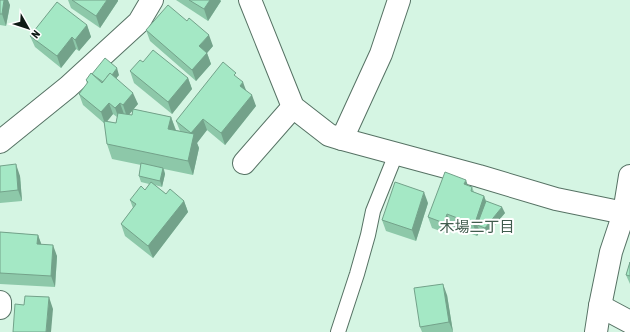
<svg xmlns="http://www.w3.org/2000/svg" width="630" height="332" font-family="'Asap Condensed','Noto Sans JP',sans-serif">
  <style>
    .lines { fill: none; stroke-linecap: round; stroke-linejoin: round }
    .lane-casing { stroke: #567264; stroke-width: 16 }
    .street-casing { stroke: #567264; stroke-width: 24 }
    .secondary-casing { stroke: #567264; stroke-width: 24 }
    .lane { stroke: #fff; stroke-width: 14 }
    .street { stroke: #fff; stroke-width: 22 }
    .secondary { stroke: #fff; stroke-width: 22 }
    .wall { fill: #8dc8a9; fill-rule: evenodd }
    .shaded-wall { fill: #73a28a }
    .building { fill: #a4e8c5; stroke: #73a28a }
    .labels { text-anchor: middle; stroke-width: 4; stroke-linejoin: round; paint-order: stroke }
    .neighbourhood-label { font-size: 15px; fill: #405b4d; stroke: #fff }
  </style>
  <rect width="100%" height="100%" fill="#d5f5e3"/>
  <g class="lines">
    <g class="lane-casing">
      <path id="lane" d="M338 332 357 274 368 235 373 211 396 154"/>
    </g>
    <g class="street-casing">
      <g id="street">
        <path d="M250 0 293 107 329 135 342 139 479 176 556 199 624 213 630 216"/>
        <path d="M342 139 381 54 399 0"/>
        <path d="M0 142 68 87 139 22 152 0"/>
        <path d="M244 163 293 107"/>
        <path d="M0 302V308"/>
        <path d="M600 306 630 322"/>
      </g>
    </g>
    <g class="secondary-casing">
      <path id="secondary" d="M596 332 600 306 611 252 624 213 630 176"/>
    </g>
    <use href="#lane" class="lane"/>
    <use href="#street" class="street"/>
    <use href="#secondary" class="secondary"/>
  </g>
  <g class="wall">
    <path d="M0 0 10 5 6 26 0 25Z"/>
    <path d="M68 0H118V1L100 28 71 8Z"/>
    <path d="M176 0H220L221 1 208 21Z"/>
    <path d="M87 25 91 37 79 51 76 49 61 68 35 47 30 36Z"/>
    <path d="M146 30 213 46 207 53 211 64 196 81 150 41Z"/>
    <path d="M143 62 188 78 192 89 172 114 134 83 130 71Z"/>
    <path d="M92 74 119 75 116 78 138 104 133 109 171 117 176 130 180 131 176 121 238 78 256 106 225 145 207 130 197 143 199 148 193 175 164 169 165 174 162 187 155 185 166 194 184 201 188 212 153 258 125 236 121 224 133 208 130 200 145 190 149 184 141 182 139 176 141 165 112 159 107 144 105 124 83 105 79 94 87 84 86 80 93 75ZM133 110 132 115H128ZM113 114 117 117 116 123 107 121Z"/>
    <path d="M0 166 20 176 22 201 0 203Z"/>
    <path d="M469 186 472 187 474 192 484 196 486 201 505 213 487 234 480 231 477 236 451 226 448 234 432 228 428 217Z"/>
    <path d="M428 203 416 241 386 231 382 220Z"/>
    <path d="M0 232 38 235 41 244 57 256 55 287 0 284Z"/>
    <path d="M630 262V284L626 275Z"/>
    <path d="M447 295 453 332H422L420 327Z"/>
  </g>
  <g class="shaded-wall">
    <path d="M4 0H8L10 5 6 26 2 14Z"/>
    <path d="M107 0H118V1L100 28 96 16Z"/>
    <path d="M210 0H220L221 1 208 21 204 9Z"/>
    <path d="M87 25 91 37 79 51 75 40Z"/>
    <path d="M209 35 213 46 207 53 211 64 196 81 192 70 199 46Z"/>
    <path d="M72 37 76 49 61 68 57 56Z"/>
    <path d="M117 68 119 75 107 90 105 84Z"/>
    <path d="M188 78 192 89 172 114 168 102Z"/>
    <path d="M243 82 247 93 240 86Z"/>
    <path d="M133 93 138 104 127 117 123 105Z"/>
    <path d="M252 95 256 106 225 145 221 133Z"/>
    <path d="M109 103 113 114 105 124 101 112Z"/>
    <path d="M120 103 124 114 119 119 115 108Z"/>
    <path d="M171 117 176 131 168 129Z"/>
    <path d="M203 119 207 130 197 143 199 148 193 175 188 161 191 133Z"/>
    <path d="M16 164 20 176 22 201 18 190Z"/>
    <path d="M163 168 165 174 162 187 160 181Z"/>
    <path d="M466 180 470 191 464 184Z"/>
    <path d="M424 192 428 203 416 241 412 230Z"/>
    <path d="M484 196 488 207 477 225 480 231 477 236 473 224Z"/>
    <path d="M184 201 188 212 153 258 148 246Z"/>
    <path d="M502 207 505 213 487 234 485 228Z"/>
    <path d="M447 214 451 226 448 234 444 223Z"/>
    <path d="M38 235 42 246 37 244Z"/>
    <path d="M53 245 57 256 55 287 51 276Z"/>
    <path d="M443 284 447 295 453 332 449 322Z"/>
    <path d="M49 297 53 309 51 332H46Z"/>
  </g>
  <g class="building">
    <path d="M0 0H4L2 14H0Z"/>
    <path d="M72 0H107L96 16Z"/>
    <path d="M189 0H210L204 9Z"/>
    <path d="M57 2 87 25 75 40 72 37 57 56 30 36Z"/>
    <path d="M168 5 187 21 189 18 209 35 199 46 207 53 192 70 146 30Z"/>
    <path d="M153 50 188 78 168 102 130 71 140 60 143 62Z"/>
    <path d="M105 58 117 68 112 75 110 73 103 82 92 74Z"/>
    <path d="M223 62 236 73 234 75 243 82 240 86 252 95 221 133 203 119 191 133 176 121Z"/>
    <path d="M91 73 102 83 110 73 133 93 123 105 120 103 115 108 109 103 101 112 79 94 88 82 86 80Z"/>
    <path d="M133 109 171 117 168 129 194 134 188 161 107 144 104 121 116 123 118 113 132 115Z"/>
    <path d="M141 163 163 168 160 181 139 176Z"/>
    <path d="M16 164 18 190 0 192V166Z"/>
    <path d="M445 172 466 180 464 184 472 187 471 191 484 196 476 220 473 224 447 214 444 223 428 217Z"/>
    <path d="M151 182 166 194 170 189 184 201 148 246 121 224 136 204 130 200 141 186 145 190Z"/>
    <path d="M395 182 424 192 412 230 382 220Z"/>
    <path d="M486 201 502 207 485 228 477 225Z"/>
    <path d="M0 232 38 235 37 244 53 245 51 276 0 273Z"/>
    <path d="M630 262V276L626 275Z"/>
    <path d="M443 284 449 322 420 327 414 288Z"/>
    <path d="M25 296 49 297 46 332H13L15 304 24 305Z"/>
  </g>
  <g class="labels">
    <g class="neighbourhood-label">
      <text x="477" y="232">木場二丁目</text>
    </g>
  </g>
  <g transform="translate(28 28) rotate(129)" stroke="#ffffff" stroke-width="3" paint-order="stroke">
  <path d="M0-3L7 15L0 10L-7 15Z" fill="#0e1a14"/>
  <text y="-6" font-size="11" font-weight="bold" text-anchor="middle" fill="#0e1a14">N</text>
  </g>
</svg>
